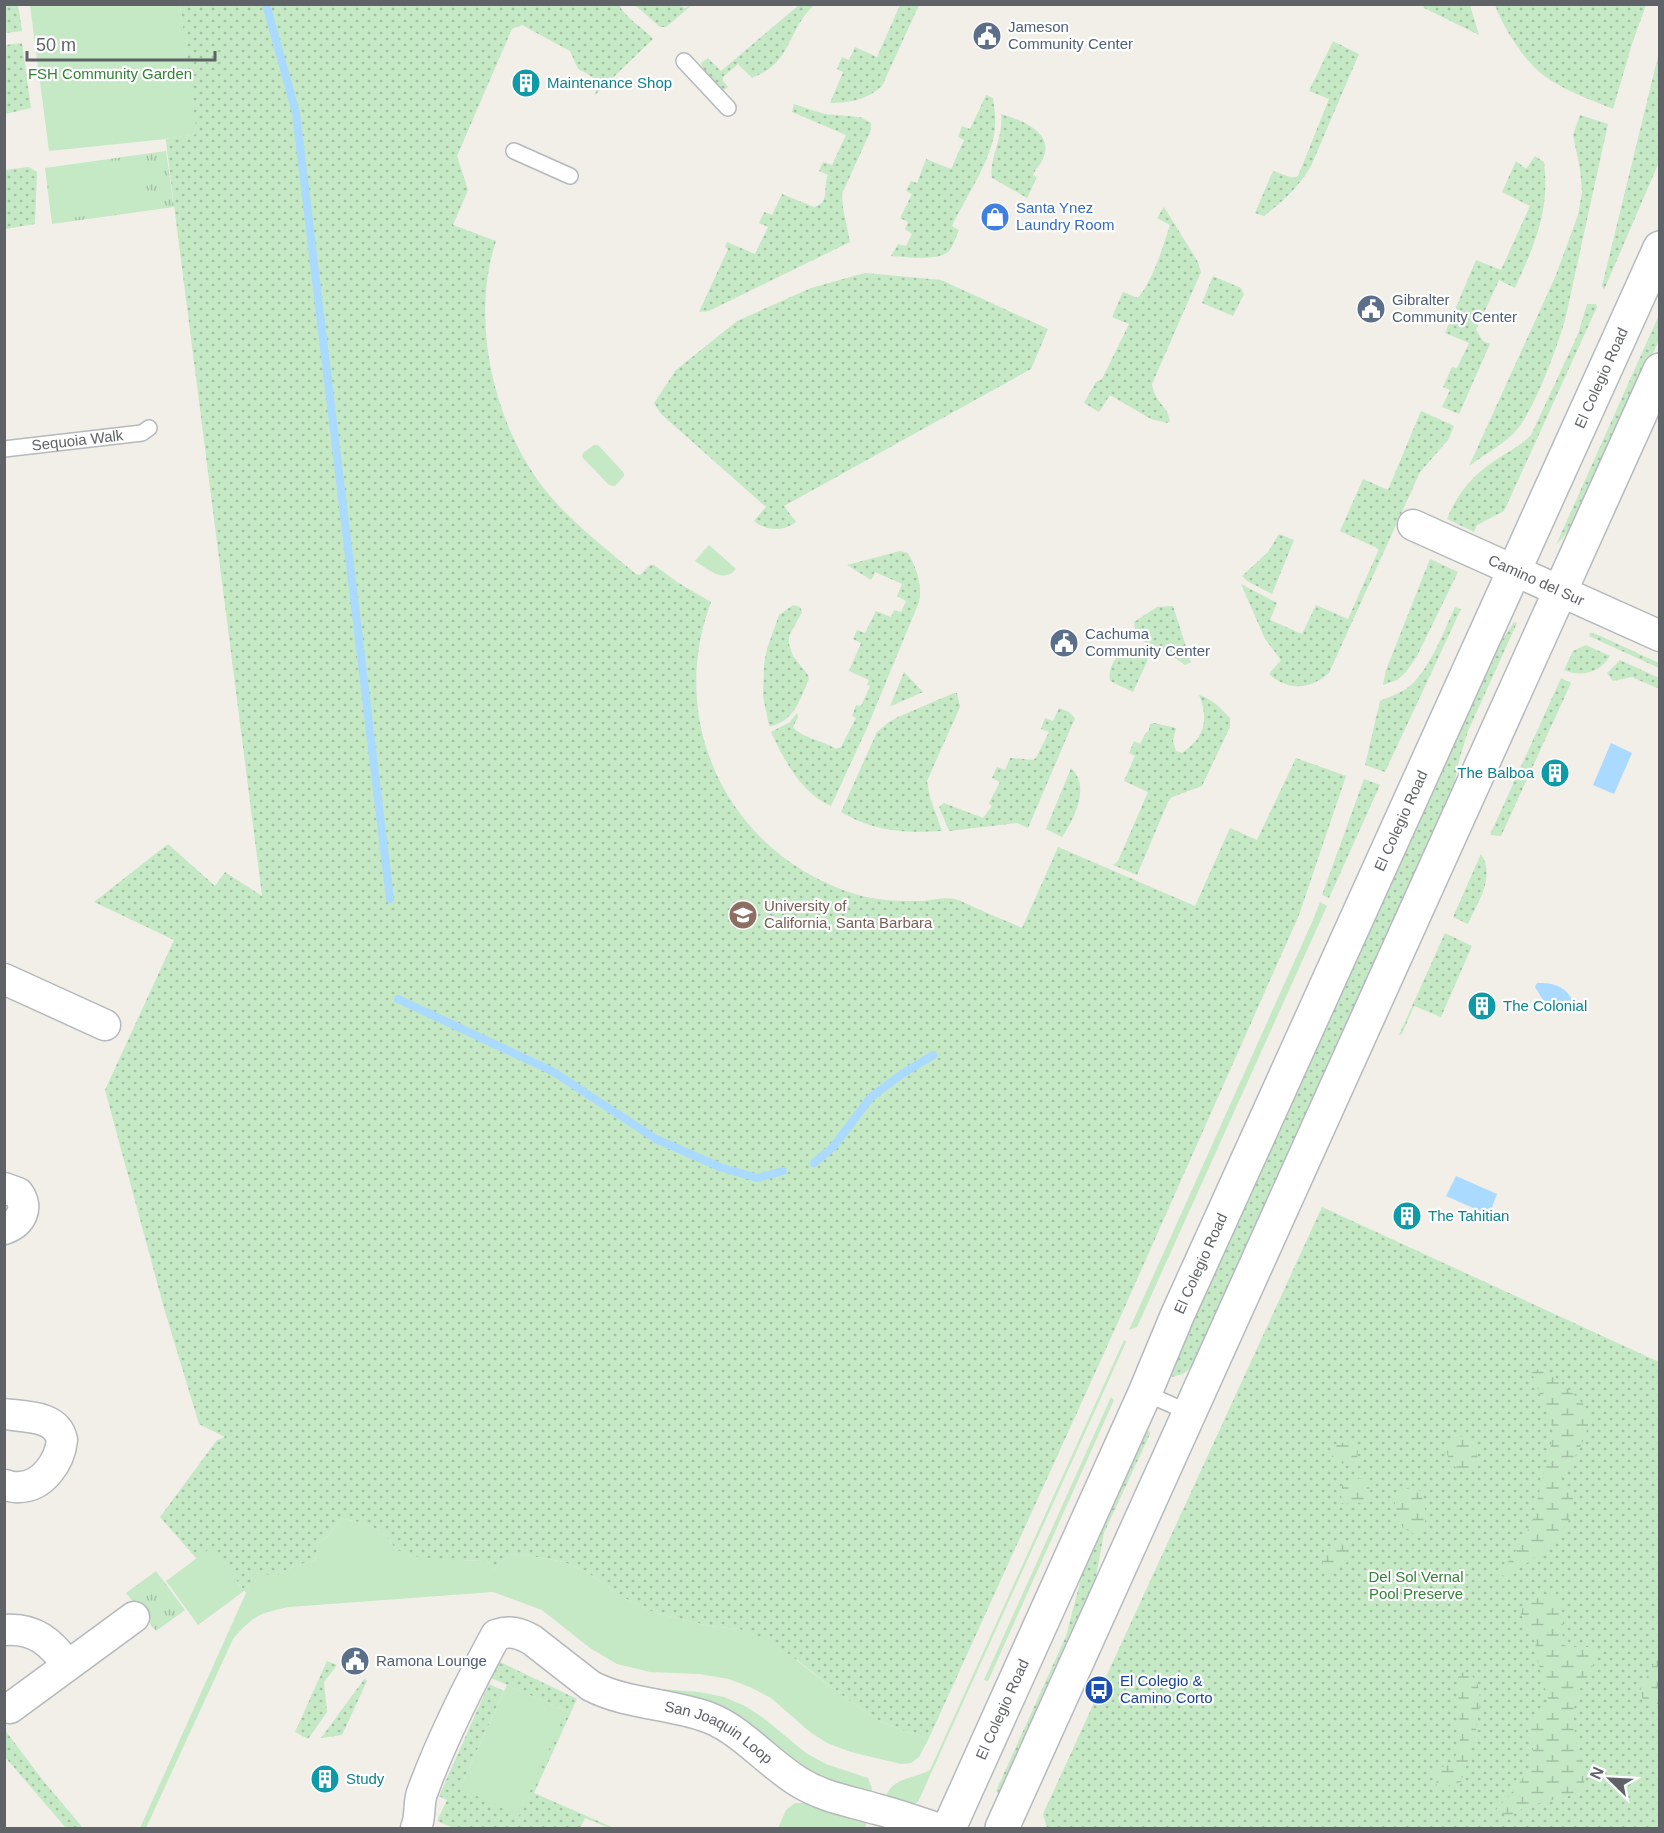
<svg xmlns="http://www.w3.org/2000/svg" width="1664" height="1833" font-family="Helvetica,sans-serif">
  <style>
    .grass { fill: url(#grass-dots) }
    .wetland { fill: url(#wetland-marsh) }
    .park { fill: url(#park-tufts) }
    .garden { fill: #c5e8c5 }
    .water { fill: #aadaff }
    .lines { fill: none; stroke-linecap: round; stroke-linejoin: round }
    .stream { stroke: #aadaff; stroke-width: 8 }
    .lane-casing { stroke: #b5b8bc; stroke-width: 18 }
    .street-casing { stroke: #b5b8bc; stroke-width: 33 }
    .secondary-casing { stroke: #b6babf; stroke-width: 36 }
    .lane { stroke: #fff; stroke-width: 15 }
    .street { stroke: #fff; stroke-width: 30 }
    .secondary { stroke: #fff; stroke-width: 33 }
    .labels { text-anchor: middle; stroke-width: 4.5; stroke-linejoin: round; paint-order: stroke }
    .service-label { font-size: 15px; fill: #4e5e75; stroke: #fff; text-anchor: start }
    .park-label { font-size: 15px; fill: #348238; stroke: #fff }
    .culture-label { font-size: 15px; fill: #0d838f; stroke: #fff; text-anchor: start }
    .shop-label { font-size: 15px; fill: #366cbe; stroke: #fff; text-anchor: start }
    .street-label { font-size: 15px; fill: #5f6368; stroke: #fff }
    .education-label { font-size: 15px; fill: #785e54; stroke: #fff; text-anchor: start }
    .transit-label { font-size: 15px; fill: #164399; stroke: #fff; text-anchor: start }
  </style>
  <defs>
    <pattern id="grass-dots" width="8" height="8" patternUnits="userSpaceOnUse" patternTransform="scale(1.5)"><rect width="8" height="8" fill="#c5e8c5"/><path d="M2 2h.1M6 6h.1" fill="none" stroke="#a3c0a4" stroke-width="1.8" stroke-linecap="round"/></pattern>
    <pattern id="wetland-marsh" width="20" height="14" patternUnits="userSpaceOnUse" patternTransform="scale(1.5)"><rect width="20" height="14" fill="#c5e8c5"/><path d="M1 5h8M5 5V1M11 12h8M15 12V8" fill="none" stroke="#a3c0a4"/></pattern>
    <pattern id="park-tufts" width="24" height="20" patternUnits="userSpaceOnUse" patternTransform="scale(1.5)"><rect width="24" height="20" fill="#c5e8c5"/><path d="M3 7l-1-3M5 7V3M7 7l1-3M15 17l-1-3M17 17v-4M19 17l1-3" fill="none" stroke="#a3c0a4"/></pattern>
  </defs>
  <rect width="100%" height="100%" fill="#f1efe8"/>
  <g class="grass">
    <path d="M4 5H18L22 31 5 33Z"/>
    <path d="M180 5H619C625 17 643 28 653 39L595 95C598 78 592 76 578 69L570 51 522 25 512 29 457 156 468 190 453 225 496 241C470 320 493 421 542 486 568 520 603 546 636 574L640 575 650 565H654L677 582 711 602C665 724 730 855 855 894 876 901 901 901 923 901 933 900 946 897 955 899 962 901 969 905 976 908 991 915 1007 921 1022 928L1058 847 1195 906 1230 828 1257 840 1296 758 1346 776 1299 915 1115 1329 929 1738 907 1732 879 1721 844 1697 797 1660 739 1629 709 1626 653 1612 622 1597 588 1573 564 1562 520 1554 508 1555 492 1571 482 1561C465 1560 412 1561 399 1551 393 1547 389 1539 384 1534 377 1527 351 1519 341 1519L327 1537 319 1543 315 1560 292 1567 276 1576 255 1573 246 1593 212 1548 197 1559 160 1517 217 1440 225 1437 199 1424 164 1308 105 1090 174 940 94 902 168 844 215 886 225 872 262 896 167 150 166 139 196 134Z"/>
    <path d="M635 5H678L685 8 692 5 666 27H660Z"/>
    <path d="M799 5H814C785 33 794 61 752 78L738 64 723 77V81L728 87 724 90C715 87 703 72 701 63L708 58 721 71Z"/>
    <path d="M900 5H919L882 86C867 100 850 103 830 103L843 72 837 69 842 57 849 60 855 47 877 57Z"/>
    <path d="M1423 5H1470L1479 35 1424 8Z"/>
    <path d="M1495 5H1646L1632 44 1613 109C1589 99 1562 90 1542 74 1523 59 1503 27 1495 5Z"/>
    <path d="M1333 41 1359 54 1311 166C1299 187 1283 201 1264 216L1255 213 1273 171 1293 178 1298 176 1329 99 1309 91Z"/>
    <path d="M22 43 31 108 5 114V45Z"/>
    <path d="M1659 52V162L1604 290 1602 286Z"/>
    <path d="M986 95 993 98C994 107 996 117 995 126 994 157 965 198 952 226L959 230C956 237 953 247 948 252 938 261 904 257 891 256L898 244 906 246 912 234 905 229 908 222 900 218 912 194 906 191 911 181 917 183 926 159 951 169 964 140 958 137 962 126 970 129Z"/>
    <path d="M794 104 824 114 860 117 871 123V130L842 194 843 208 850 242 709 311 699 312 728 249 725 247 727 242 755 254 768 227 759 223 764 212 772 215 782 194 814 207C831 202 822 188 828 175L819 171 823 162 832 165 846 135 792 112Z"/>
    <path d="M1001 114C1018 119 1053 131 1044 156 1041 165 1037 166 1033 175L1037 177 1027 198 992 178C988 160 1004 138 1001 114Z"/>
    <path d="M1580 115 1608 124 1565 320C1556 350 1535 409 1515 432 1503 445 1483 455 1469 466L1556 275 1578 215 1582 192 1580 169 1573 135Z"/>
    <path d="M1535 156 1544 162C1550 212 1535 243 1515 288L1499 280 1476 330 1483 341 1490 344 1459 414 1442 407 1450 390 1443 387 1452 367 1457 368 1469 343 1445 333 1476 260 1501 270 1530 206 1502 192 1516 161 1526 169Z"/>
    <path d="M29 167 37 172 35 224 5 229V170Z"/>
    <path d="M1164 207 1198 262 1201 272 1152 384C1155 404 1167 404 1170 421L1167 423 1151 419 1110 395 1099 412 1084 403 1096 382 1102 379 1129 324 1112 317 1123 292 1138 298C1154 278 1162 249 1170 225L1157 218Z"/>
    <path d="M865 273 941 280 1048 329 1031 369 784 506 796 522C783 532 766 531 754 521L766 507 661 414 654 403 676 370 737 321 811 288Z"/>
    <path d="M1213 276 1241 288 1244 294 1233 316 1202 303Z"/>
    <path d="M1587 304H1596L1597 307 1504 511 1477 525 1474 532 1447 519C1460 488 1476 472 1505 454 1515 448 1523 443 1531 435L1578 334Z"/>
    <path d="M1659 315V340L1582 509 1571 528 1556 545Z"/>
    <path d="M1421 411 1454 426 1448 440 1420 472 1329 673C1310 690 1288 691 1269 674L1281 660 1265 639 1241 584 1277 603 1270 620 1302 634 1316 605 1348 619 1379 549 1340 531 1363 479 1388 490Z"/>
    <path d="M1279 534 1294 540 1272 594 1247 581 1242 576 1268 552Z"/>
    <path d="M900 551 908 553C916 567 923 586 919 602L867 728 831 806C801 793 784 760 771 732L790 722 797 713 798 717 793 727C800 737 824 741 836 749L841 747 856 718 852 716 856 705 861 706 870 686 867 685 869 680 849 671 861 643 853 639 857 630 865 633 876 611 891 617 894 610 901 612 906 601 897 596 902 584 875 572 871 580 847 565Z"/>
    <path d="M1430 559 1458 572 1417 656 1406 672 1397 680 1383 685 1386 670Z"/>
    <path d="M793 605 800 607 802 612 789 636V644L793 656 808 675 809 679C800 699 794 723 769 726L763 696 764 664 767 649 779 615Z"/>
    <path d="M1173 606 1191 662 1185 665 1164 650 1142 641 1136 635 1134 622 1157 607Z"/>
    <path d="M1455 607 1461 609 1385 772 1365 765 1380 701C1388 697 1398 694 1406 689 1428 674 1444 631 1455 607Z"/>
    <path d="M1514 622 1517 623 1468 731 1460 757 1453 789 1196 1363 1183 1374 1172 1377 1171 1374 1188 1328 1491 656Z"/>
    <path d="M1590 633 1596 634 1659 663V668L1589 636Z"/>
    <path d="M1586 645 1610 656C1600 672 1582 678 1564 670L1573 651Z"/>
    <path d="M1133 646 1151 653 1133 692 1110 681C1107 667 1119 649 1133 646Z"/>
    <path d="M1620 660 1659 678V689L1632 677 1613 681 1607 673Z"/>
    <path d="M904 672 923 692 891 706H890Z"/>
    <path d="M1561 678 1571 683 1501 836 1490 835Z"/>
    <path d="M954 693H957L960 707 927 781 930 797 942 831C904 833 875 832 841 812L877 732 889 722 898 717Z"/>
    <path d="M1199 695C1213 699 1220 708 1230 718V727L1202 786 1172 797 1168 802 1137 875 1113 865 1118 861 1148 792 1124 781 1135 756 1129 753 1134 741 1140 744 1145 734 1149 730 1150 724 1154 723 1176 728 1173 741 1176 751 1182 753C1205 738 1209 719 1199 695Z"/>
    <path d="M1059 708 1069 712 1075 718 1028 828 1017 823 949 831 939 807 944 803 983 818 992 806 989 803 1000 782 992 778 997 767 1005 770 1010 758H1013L1033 760 1036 758 1049 732 1041 729 1045 718 1053 721Z"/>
    <path d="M1071 768C1091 786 1074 819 1062 837L1046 829Z"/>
    <path d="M1364 779 1380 785 1329 898 1322 895Z"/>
    <path d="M1481 854C1496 877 1478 901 1468 924L1453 917Z"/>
    <path d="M1445 933 1472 946 1441 1017 1414 1006 1402 1034 1399 1035Z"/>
    <path d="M1322 1207 1659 1362V1828H1047L1043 1814Z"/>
    <path d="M1147 1430 1150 1432V1434L1104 1533 1094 1587 1000 1793H998L996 1791 1066 1636 1084 1567Z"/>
    <path d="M327 1661 337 1665 324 1682 327 1712 308 1739 295 1732Z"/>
    <path d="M498 1661 577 1699 534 1793 614 1828H609L585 1818 580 1828H453L437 1821 447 1800 439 1796 489 1684 504 1691 460 1788 566 1711 491 1678Z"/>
    <path d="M365 1678 367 1681 342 1735 321 1738Z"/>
    <path d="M4 1729 45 1783 83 1828H66L5 1757Z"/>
  </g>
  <g class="wetland">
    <path d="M1534 1369C1547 1370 1556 1380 1566 1388 1573 1394 1581 1400 1586 1408 1597 1427 1570 1464 1560 1481 1564 1485 1570 1490 1572 1495 1583 1526 1528 1563 1508 1576L1499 1575 1521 1543 1532 1522 1554 1432 1532 1373Z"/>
    <path d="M1466 1436 1475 1441 1478 1461 1472 1467 1458 1469C1448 1463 1446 1454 1447 1442L1453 1437Z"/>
    <path d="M1346 1442 1355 1444 1358 1448 1357 1461 1344 1464 1334 1462 1330 1450 1333 1445Z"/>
    <path d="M1361 1478 1368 1480 1370 1491 1367 1500 1359 1503 1341 1504 1342 1486 1348 1482Z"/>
    <path d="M1413 1487 1420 1491 1425 1509V1522L1423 1531 1414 1534 1403 1528C1393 1511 1388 1490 1413 1487Z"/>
    <path d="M1337 1543C1346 1544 1347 1551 1349 1559 1345 1567 1334 1570 1325 1571L1321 1558 1324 1551Z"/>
    <path d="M1545 1594C1567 1596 1563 1627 1562 1643L1567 1647H1590L1596 1651C1595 1671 1580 1683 1575 1702 1570 1725 1580 1758 1585 1780L1581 1789 1569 1796 1528 1806 1508 1816 1496 1810C1508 1797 1534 1770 1533 1751 1533 1742 1526 1734 1529 1724 1533 1715 1544 1713 1550 1706L1537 1659 1535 1641 1521 1614 1523 1606Z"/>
    <path d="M1659 1657V1704L1644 1703 1640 1691 1651 1668Z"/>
    <path d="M1463 1672 1470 1674C1473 1677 1477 1682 1478 1686 1485 1709 1469 1759 1461 1782L1437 1789 1435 1771 1452 1762 1460 1748 1458 1677Z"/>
  </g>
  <g class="park">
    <path d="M166 151 174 207 52 224 45 168Z"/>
    <path d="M156 1571 185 1610 156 1631 126 1593Z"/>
  </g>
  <g class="garden">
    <path d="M30 5H180L197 134 166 139 49 151Z"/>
    <path d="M140 159 146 208 55 220 49 171Z"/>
    <path d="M594 445H598L624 473V476L615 486 609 485 582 457 583 453Z"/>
    <path d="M709 545 736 569C723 584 708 569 695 561Z"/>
    <path d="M1320 902 1327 906 1137 1327 1129 1330 1313 920Z"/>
    <path d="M1124 1340 1126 1342 918 1802 913 1804 886 1796C893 1777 914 1779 930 1770Z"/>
    <path d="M1111 1397 1114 1400 988 1681 984 1680Z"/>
    <path d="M341 1519C351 1519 377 1527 384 1534 389 1539 393 1547 399 1551 412 1560 465 1560 482 1561L490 1565 492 1571 508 1555 520 1554 564 1562 588 1573 622 1597 653 1612 709 1626 739 1629 774 1643 844 1697 879 1721 907 1732 929 1738 919 1757 911 1763 901 1764 851 1752 827 1743 810 1732 771 1698 752 1688 729 1679 699 1674 650 1672 617 1664 590 1648 542 1610 493 1592 289 1607C259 1613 253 1616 233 1639L146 1828H140L255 1573 276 1576 292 1567 315 1560 319 1543 327 1537Z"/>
    <path d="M212 1547 244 1591 198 1625 166 1581Z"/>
    <path d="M507 1685 566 1711 519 1816 460 1788Z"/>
    <path d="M650 1688 699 1692 724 1697 745 1706 762 1717 806 1753 826 1764 868 1778 872 1789 870 1793 828 1782Z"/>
    <path d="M795 1803H806L843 1817 867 1821 865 1828H778L786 1810Z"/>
  </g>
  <g class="water">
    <path d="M1611 743 1632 753 1614 794 1593 785Z"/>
    <path d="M1537 983C1554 982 1567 987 1573 1002L1570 1006H1562L1543 1000 1535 987Z"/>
    <path d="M1456 1176 1497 1194 1489 1215 1446 1196Z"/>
  </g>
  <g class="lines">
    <g class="stream">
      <path d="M266 4 296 113 390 899"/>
      <path d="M398 999 552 1071 656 1139 720 1167 757 1178 783 1171"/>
      <path d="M814 1163 833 1147 871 1097 902 1074 933 1055"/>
    </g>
    <g class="lane-casing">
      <g id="lane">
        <path d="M684 61 728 108"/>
        <path d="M514 151 570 176"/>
        <path id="s1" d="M4 449 142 433 149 428"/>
        <path d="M1145 1393 1190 1413"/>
      </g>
    </g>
    <g class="street-casing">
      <g id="street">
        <path id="s2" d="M1413 525 1660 636"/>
        <path d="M4 979 105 1025"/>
        <path d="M4 1188 18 1193C29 1207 22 1223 4 1229"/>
        <path d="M4 1414C25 1417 57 1415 62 1440 60 1461 43 1487 19 1487 15 1488 9 1486 4 1485"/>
        <path d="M4 1630C35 1627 51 1643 68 1665"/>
        <path d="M10 1708 134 1617"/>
        <path id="s3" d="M416 1828C421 1817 418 1804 422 1793 442 1738 469 1685 496 1635 510 1630 520 1633 532 1640L591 1686C628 1705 671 1703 710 1718 742 1731 768 1763 799 1782 823 1797 849 1801 876 1809 897 1814 917 1822 937 1828"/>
      </g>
    </g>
    <g class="secondary-casing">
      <g id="secondary">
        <path id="s4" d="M949 1828 1145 1393 1177 1316 1660 248"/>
        <path d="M1002 1828 1660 370"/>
      </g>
    </g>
    <use href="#lane" class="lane"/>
    <use href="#street" class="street"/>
    <use href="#secondary" class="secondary"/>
  </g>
  <defs>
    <g id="civic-disc" transform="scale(1.5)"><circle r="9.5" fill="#5c6f8a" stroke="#fff"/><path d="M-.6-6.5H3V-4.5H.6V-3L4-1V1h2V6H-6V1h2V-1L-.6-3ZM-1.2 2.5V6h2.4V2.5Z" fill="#fff"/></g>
    <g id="building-disc" transform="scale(1.5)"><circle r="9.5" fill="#0f9aa8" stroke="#fff"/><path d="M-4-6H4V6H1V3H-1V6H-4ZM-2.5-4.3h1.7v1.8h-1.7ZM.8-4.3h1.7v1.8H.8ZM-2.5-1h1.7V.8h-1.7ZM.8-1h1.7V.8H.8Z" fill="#fff"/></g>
    <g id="shop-disc" transform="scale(1.5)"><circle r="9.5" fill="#3f7fe0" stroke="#fff"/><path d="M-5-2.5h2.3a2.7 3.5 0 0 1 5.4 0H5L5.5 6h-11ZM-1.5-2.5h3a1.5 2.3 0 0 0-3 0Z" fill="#fff"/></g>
    <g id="university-disc" transform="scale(1.5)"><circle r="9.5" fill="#8d6e63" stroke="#fff"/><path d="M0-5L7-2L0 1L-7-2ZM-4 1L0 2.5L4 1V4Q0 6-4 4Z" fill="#fff"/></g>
    <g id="bus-disc" transform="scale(1.5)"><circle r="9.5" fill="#1a4fb4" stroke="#fff"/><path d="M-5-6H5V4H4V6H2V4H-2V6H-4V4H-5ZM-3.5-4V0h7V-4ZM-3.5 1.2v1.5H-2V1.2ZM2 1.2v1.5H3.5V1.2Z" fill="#fff"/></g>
  </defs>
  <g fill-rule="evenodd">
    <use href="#civic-disc" x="987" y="36"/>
    <use href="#building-disc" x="526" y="83"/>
    <use href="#shop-disc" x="995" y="217"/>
    <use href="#civic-disc" x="1371" y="309"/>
    <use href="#civic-disc" x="1064" y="643"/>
    <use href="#building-disc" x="1555" y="773"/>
    <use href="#university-disc" x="743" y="915"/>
    <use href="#building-disc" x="1482" y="1006"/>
    <use href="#building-disc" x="1407" y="1216"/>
    <use href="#civic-disc" x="355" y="1661"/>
    <use href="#bus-disc" x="1099" y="1690"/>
    <use href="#building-disc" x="325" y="1779"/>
  </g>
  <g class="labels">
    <g class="service-label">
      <text x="1008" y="32">Jameson<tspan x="1008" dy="17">Community Center</tspan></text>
      <text x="1392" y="305">Gibralter<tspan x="1392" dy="17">Community Center</tspan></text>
      <text x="1085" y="639">Cachuma<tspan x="1085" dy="17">Community Center</tspan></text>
      <text x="376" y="1666">Ramona Lounge</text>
    </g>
    <g class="park-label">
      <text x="110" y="79">FSH Community Garden</text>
      <text x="1416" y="1582">Del Sol Vernal<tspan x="1416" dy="17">Pool Preserve</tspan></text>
    </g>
    <g class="culture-label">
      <text x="547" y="88">Maintenance Shop</text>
      <text x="1534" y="778" text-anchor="end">The Balboa</text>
      <text x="1503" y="1011">The Colonial</text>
      <text x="1428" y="1221">The Tahitian</text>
      <text x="346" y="1784">Study</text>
    </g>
    <g class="shop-label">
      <text x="1016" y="213">Santa Ynez<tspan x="1016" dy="17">Laundry Room</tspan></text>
    </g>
    <g class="street-label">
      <text dy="5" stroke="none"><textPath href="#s4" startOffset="1590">El Colegio Road</textPath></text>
      <text dy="5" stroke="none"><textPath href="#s1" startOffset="74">Sequoia Walk</textPath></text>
      <text dy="5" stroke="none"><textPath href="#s2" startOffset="135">Camino del Sur</textPath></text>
      <text dy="5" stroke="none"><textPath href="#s4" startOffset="1104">El Colegio Road</textPath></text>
      <text dy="5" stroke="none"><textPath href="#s4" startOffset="618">El Colegio Road</textPath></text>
      <text dy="5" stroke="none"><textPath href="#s4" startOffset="130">El Colegio Road</textPath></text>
      <text dy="5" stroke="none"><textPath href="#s3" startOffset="460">San Joaquin Loop</textPath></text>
    </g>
    <g class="education-label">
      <text x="764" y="911">University of<tspan x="764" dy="17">California, Santa Barbara</tspan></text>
    </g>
    <g class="transit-label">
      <text x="1120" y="1686">El Colegio &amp;<tspan x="1120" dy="17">Camino Corto</tspan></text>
    </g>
  </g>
  <rect width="1664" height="1833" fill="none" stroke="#5f6368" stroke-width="12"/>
  <g transform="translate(1610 1779) rotate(294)" stroke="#ffffff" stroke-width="4.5" paint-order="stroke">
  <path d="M0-4.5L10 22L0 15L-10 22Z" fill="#5f6368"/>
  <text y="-9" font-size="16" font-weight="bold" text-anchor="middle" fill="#5f6368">N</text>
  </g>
  <path d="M27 51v9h188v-9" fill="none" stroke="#5f6368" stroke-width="3"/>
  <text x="36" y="51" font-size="18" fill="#5f6368" stroke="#ffffff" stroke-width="4.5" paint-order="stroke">50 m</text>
</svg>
